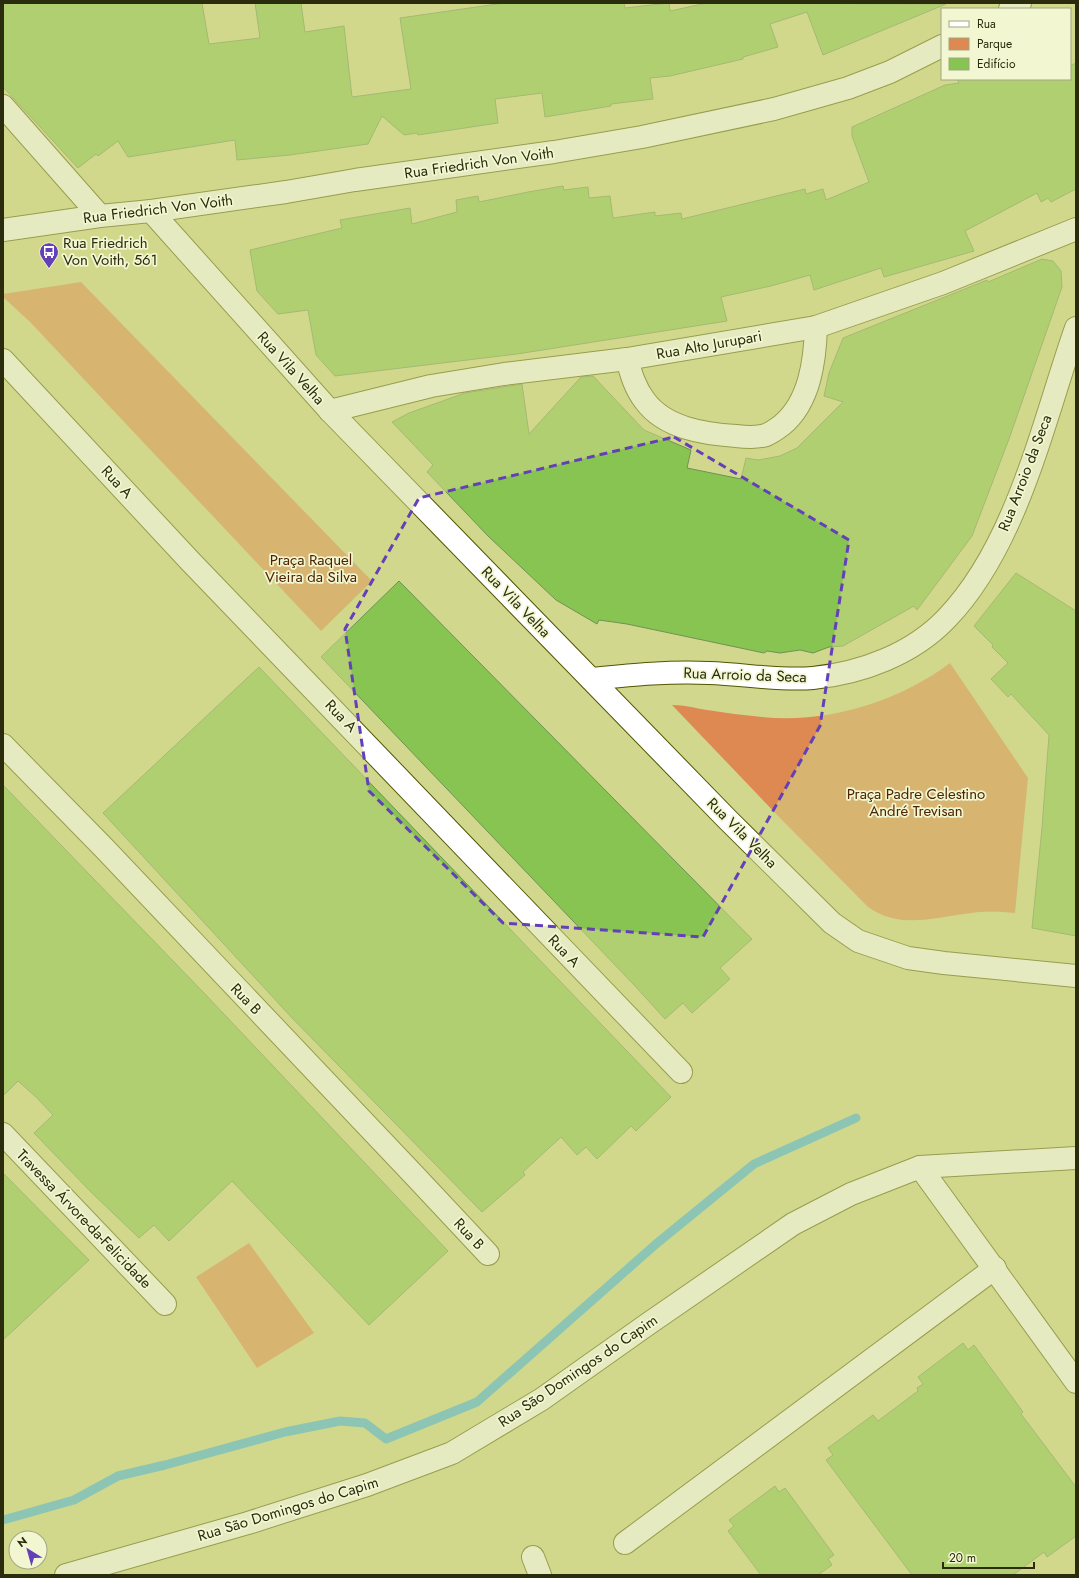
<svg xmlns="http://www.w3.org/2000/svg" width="1079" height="1578" font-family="Jost,sans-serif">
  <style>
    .green { fill: #de8951 }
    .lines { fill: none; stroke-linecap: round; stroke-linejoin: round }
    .stream { stroke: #38aee3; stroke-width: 9 }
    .building { fill: #88c451; stroke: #6f9253 }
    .pedestrian-casing { stroke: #525500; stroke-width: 24 }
    .minor-casing { stroke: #525500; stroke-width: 24 }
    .pedestrian { stroke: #fff; stroke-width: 22 }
    .minor { stroke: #fff; stroke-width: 22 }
    .marked { fill: none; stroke: #6440b8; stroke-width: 3; stroke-dasharray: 8 5; stroke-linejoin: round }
    .labels { text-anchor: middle; stroke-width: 3.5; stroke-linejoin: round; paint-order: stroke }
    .street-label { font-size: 15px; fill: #2a2c0d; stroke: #f2f6d1 }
    .poi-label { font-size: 15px; fill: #2a2c0d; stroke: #f2f6d1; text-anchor: start }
    .park-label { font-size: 15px; fill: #4d2303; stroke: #f2f6d1 }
  </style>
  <rect width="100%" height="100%" fill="#d1d88d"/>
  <g class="green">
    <path d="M81 282 372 581 321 631 30 322 3 297V294Z"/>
    <path d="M950 663 1028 778 1015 913C1001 912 986 911 972 913 936 917 900 930 868 907L781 819 672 705C684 705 695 708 707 710 725 713 744 715 762 717 826 724 898 702 950 663Z"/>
    <path d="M249 1243 314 1333 257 1368 196 1277Z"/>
  </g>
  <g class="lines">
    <path class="stream" d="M3 1520 74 1500 118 1476 165 1465 285 1432 340 1421 365 1423 386 1439 477 1402 656 1244 754 1164 856 1118"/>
  </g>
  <g class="building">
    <path d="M3 3H202L209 44 260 38 255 3H301L305 32 344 26 352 97 411 89 400 18 504 3H624L625 8 669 3 670 11 707 3 946 4 823 55 807 12 770 24 778 47 743 57V59L670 76 650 78 653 99 611 104V106L545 117 542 93 495 99 498 123 418 135 417 133 404 135 382 116 368 144 290 155 237 160 235 140 128 157 118 141 98 156 96 154 78 168 3 87Z"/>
    <path d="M1076 63V189L1051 202 1048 198 1041 202 1037 193 965 231 974 251 884 277 881 268 814 290 810 275 771 286 721 297 727 321 517 354 335 376 316 355 308 310 278 314 257 291 250 250 342 228 340 220 410 208 412 224 457 212 456 200 478 196 479 202 528 192 563 186 564 190 588 187 589 198 610 196 613 218 655 212V216L681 213 682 219 805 189 806 194 823 189 826 200 869 182 852 136V127L945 85 959 83 957 79H1070V66Z"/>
    <path d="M1042 259 1053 261 1061 271 1062 287 1009 439 972 536 917 610 914 606 843 646 829 647 813 653 800 650 780 653 767 651 764 653 627 624 599 620 597 624 556 600 488 536 427 472 433 465 392 422 409 413 465 393 522 384 529 434 581 377 593 376 644 430 691 450 687 468 741 479 746 458 758 460 780 456 797 448 843 402 824 396 829 373 843 338 987 280 988 282Z"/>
    <path d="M1016 573 1076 611V936L1032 928 1042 828 1049 735 1011 694 1008 697 991 679 1008 663 992 647 993 645 974 626Z"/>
    <path d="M399 581 752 939 720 968 730 979 692 1013 683 1003 665 1019 635 986 321 657Z"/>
    <path d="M259 667 671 1097 636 1131 631 1126 597 1159 586 1147 577 1155 561 1137 523 1172 525 1175 482 1212 293 1019 103 813Z"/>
    <path d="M3 785 205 994 448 1251 369 1325 232 1181 169 1241 154 1225 139 1238 91 1192 34 1133 53 1115 36 1097 18 1081 3 1096Z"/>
    <path d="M3 1173 89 1260 3 1340Z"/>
    <path d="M963 1343 968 1350 974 1345 1023 1412 1021 1414 1076 1487V1536L1047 1557 1044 1552 1013 1575H912L826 1460 833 1455 828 1448 873 1415 878 1421 918 1391 917 1388 923 1384 918 1377Z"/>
    <path d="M775 1486 779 1492 785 1488 834 1555 828 1559 832 1565 818 1575H761L728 1531 734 1526 729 1520Z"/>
  </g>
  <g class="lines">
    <g class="pedestrian-casing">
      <path id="pedestrian" d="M3 106 100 216"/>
    </g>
    <g class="minor-casing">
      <g id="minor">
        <path d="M1010 9 1020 3"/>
        <path d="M151 211 330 411 727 819 832 923 858 941 908 958 944 963 1076 976"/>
        <path d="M3 230 100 216 151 211 286 192 355 180 554 152 642 137 774 109 848 88 890 72 942 46"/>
        <path d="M627 359C631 374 635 388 645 401 665 428 704 434 736 436 745 437 757 438 766 435 771 433 778 428 782 425 810 402 815 360 816 327"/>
        <path d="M3 360 190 561 681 1072"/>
        <path d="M330 411 431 386 504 374 627 359 816 327 943 283 1076 229"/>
        <path d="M591 679C631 675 669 671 709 673 744 674 779 681 813 678 862 673 913 654 947 618 1017 545 1043 422 1076 328"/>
        <path d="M3 745 104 848 414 1175 488 1254"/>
        <path d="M3 1134 165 1304"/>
        <path d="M920 1167 1076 1382"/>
        <path d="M625 1543 995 1268"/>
        <path d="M533 1557 540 1575"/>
        <path d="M66 1575 248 1523 367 1485 452 1453 542 1399 648 1324 793 1224 851 1194 920 1167 1076 1158"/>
      </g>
    </g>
    <use href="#pedestrian" class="pedestrian"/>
    <use href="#minor" class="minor"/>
  </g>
  <path d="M0 0H1079V1578H0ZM674 437 849 540 820 726 703 937 503 923 369 791 345 629 419 498Z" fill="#d1d88d" fill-opacity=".55" fill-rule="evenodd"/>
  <path class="marked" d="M674 437 849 540 820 726 703 937 503 923 369 791 345 629 419 498Z"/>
  <defs>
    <g id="bus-pin" transform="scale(1)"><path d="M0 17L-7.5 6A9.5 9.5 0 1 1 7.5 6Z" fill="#6440b8" stroke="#f2f6d1"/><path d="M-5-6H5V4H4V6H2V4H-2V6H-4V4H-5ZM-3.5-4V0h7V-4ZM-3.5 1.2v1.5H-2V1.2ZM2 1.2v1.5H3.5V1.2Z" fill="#fff"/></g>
  </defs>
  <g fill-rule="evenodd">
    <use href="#bus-pin" x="49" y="252"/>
  </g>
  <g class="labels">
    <g class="street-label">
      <text transform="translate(479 163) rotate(-8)" y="5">Rua Friedrich Von Voith</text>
      <text transform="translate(158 209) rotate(-7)" y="5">Rua Friedrich Von Voith</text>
      <text transform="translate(709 345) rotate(-10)" y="5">Rua Alto Jurupari</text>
      <text transform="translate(291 368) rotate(48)" y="5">Rua Vila Velha</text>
      <text transform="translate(1025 473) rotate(-69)" y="5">Rua Arroio da Seca</text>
      <text transform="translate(117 482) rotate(47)" y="5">Rua A</text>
      <text transform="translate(516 602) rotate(46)" y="5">Rua Vila Velha</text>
      <text transform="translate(745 675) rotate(2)" y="5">Rua Arroio da Seca</text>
      <text transform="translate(341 716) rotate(46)" y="5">Rua A</text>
      <text transform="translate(742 833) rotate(45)" y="5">Rua Vila Velha</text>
      <text transform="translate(564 951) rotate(46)" y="5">Rua A</text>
      <text transform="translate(246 999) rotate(46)" y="5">Rua B</text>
      <text transform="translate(84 1219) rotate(46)" y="5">Travessa Árvore-da-Felicidade</text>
      <text transform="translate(469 1234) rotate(47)" y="5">Rua B</text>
      <text transform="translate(578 1371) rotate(-34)" y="5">Rua São Domingos do Capim</text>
      <text transform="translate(288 1509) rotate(-17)" y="5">Rua São Domingos do Capim</text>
    </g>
    <g class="poi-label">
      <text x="63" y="248">Rua Friedrich<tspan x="63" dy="17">Von Voith, 561</tspan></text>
    </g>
    <g class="park-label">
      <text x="311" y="565">Praça Raquel<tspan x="311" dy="17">Vieira da Silva</tspan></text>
      <text x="916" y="799">Praça Padre Celestino<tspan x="916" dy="17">André Trevisan</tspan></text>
    </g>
  </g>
  <rect width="1079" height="1578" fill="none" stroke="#2a2c0d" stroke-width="8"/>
  <rect x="941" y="8" width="130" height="72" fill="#f2f6d1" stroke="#a2a583"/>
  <rect x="949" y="21" width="20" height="6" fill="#ffffff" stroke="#a2a583"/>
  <text x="977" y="28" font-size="12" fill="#2a2c0d">Rua</text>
  <rect x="949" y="38" width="20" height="12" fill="#de8951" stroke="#a2a583"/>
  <text x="977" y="48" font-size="12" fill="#2a2c0d">Parque</text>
  <rect x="949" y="58" width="20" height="12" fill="#88c451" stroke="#a2a583"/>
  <text x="977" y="68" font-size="12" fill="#2a2c0d">Edifício</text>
  <g transform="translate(28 1550) rotate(323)"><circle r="19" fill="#f2f6d1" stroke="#a2a583"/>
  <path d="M0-3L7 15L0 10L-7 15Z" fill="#6440b8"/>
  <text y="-6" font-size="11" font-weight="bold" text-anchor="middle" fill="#2a2c0d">N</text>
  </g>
  <path d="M943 1562v6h91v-6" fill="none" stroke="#2a2c0d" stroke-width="2"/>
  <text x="949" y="1562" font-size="12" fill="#2a2c0d" stroke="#f2f6d1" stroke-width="3" paint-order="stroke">20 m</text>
</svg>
